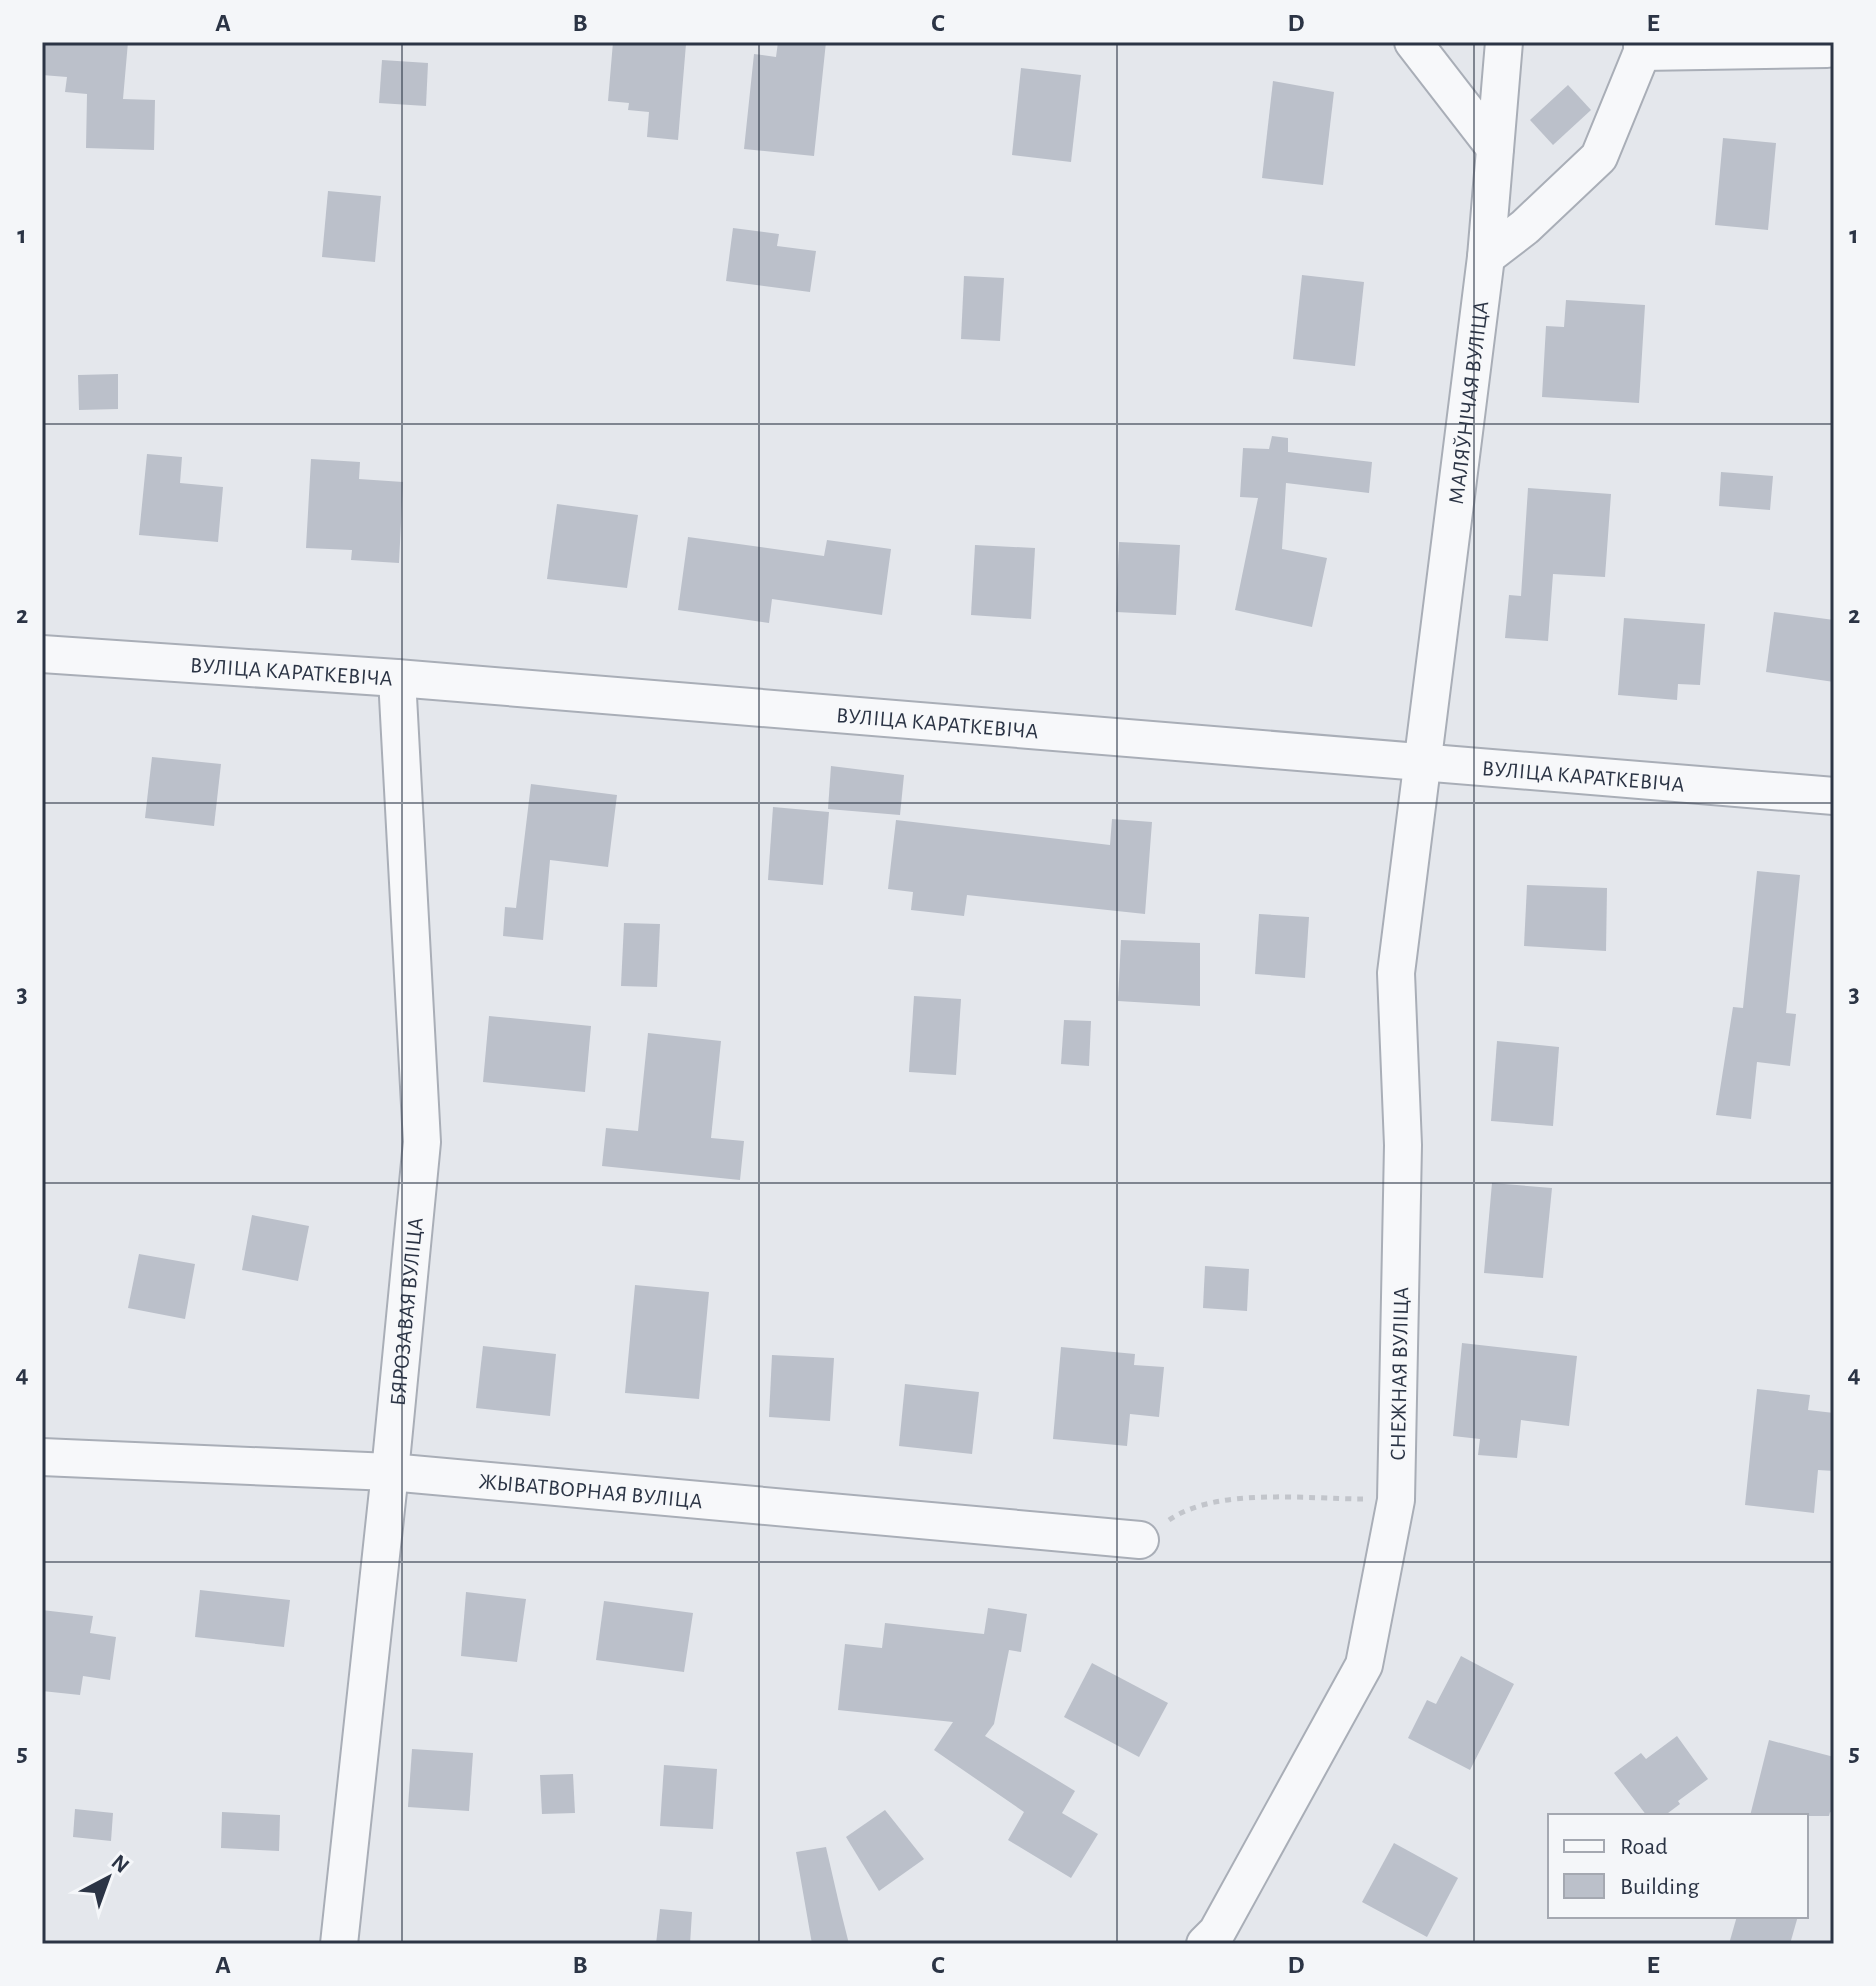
<svg xmlns="http://www.w3.org/2000/svg" width="1876" height="1986" font-family="'Alegreya Sans',sans-serif">
  <style>
    .building { fill: #bbc0ca }
    .lines { fill: none; stroke-linecap: round; stroke-linejoin: round }
    .minor-casing { stroke: #a9aeb7; stroke-width: 40 }
    .path { stroke: #c2c5cb; stroke-width: 5; stroke-dasharray: 6 6; stroke-linecap: butt }
    .minor { stroke: #f7f8fa; stroke-width: 36 }
    .grid { fill: none; stroke: #2b3445; stroke-width: 2; stroke-opacity: 0.55 }
    .labels { text-anchor: middle; stroke-width: 6; stroke-linejoin: round; paint-order: stroke }
    .street-label { font-size: 22px; fill: #2b3445; stroke: #f4f6f9 }
    .neatline { fill: none; stroke: #2b3445; stroke-width: 3 }
    .grid-label { font-size: 26px; text-anchor: middle; font-weight: bold; fill: #2b3445 }
  </style>
  <rect width="100%" height="100%" fill="#e4e7ec"/>
  <g class="building">
    <path d="M42 42H128L123 99 155 100 154 150 86 148 87 94 65 92 67 77 42 75Z"/>
    <path d="M613 42 686 44 678 140 647 137 649 112 628 110 629 103 608 101Z"/>
    <path d="M778 42H826L814 156 744 149 754 54 776 57Z"/>
    <path d="M382 60 428 63 426 106 379 103Z"/>
    <path d="M1021 68 1081 75 1071 162 1012 155Z"/>
    <path d="M1273 81 1334 92 1323 185 1262 178Z"/>
    <path d="M1568 85 1591 110 1553 145 1530 120Z"/>
    <path d="M1723 138 1776 143 1768 230 1715 225Z"/>
    <path d="M328 191 381 196 375 262 322 257Z"/>
    <path d="M733 228 779 234 777 246 816 251 810 292 726 281Z"/>
    <path d="M1302 275 1364 282 1355 366 1293 359Z"/>
    <path d="M964 276 1004 278 1000 341 961 339Z"/>
    <path d="M1566 300 1645 305 1639 403 1542 397 1546 326 1564 327Z"/>
    <path d="M118 374V409L79 410 78 375Z"/>
    <path d="M1272 436 1288 438V452L1372 462 1369 493 1286 483 1282 549 1327 558 1312 627 1235 610 1258 498 1240 497 1243 448 1269 449Z"/>
    <path d="M147 454 182 457 180 483 223 487 218 542 139 535Z"/>
    <path d="M311 459 360 462 359 479 403 482 399 563 351 560 352 550 306 548Z"/>
    <path d="M1721 472 1773 476 1770 510 1719 506Z"/>
    <path d="M1528 488 1611 494 1605 577 1553 574 1548 641 1505 638 1509 595 1521 596Z"/>
    <path d="M557 504 638 515 627 588 547 579Z"/>
    <path d="M688 537 824 556 827 540 891 549 882 615 772 599 769 623 678 610Z"/>
    <path d="M1119 542 1180 545 1176 615 1116 612Z"/>
    <path d="M975 545 1035 548 1031 619 971 615Z"/>
    <path d="M1774 612 1834 620V682L1766 672Z"/>
    <path d="M1624 618 1705 624 1700 685 1678 684 1677 700 1618 695Z"/>
    <path d="M152 757 221 764 214 826 145 818Z"/>
    <path d="M831 766 904 775 900 815 828 809Z"/>
    <path d="M531 784 617 795 608 867 550 860 543 940 503 936 505 907 516 908Z"/>
    <path d="M773 807 829 812 823 885 768 880Z"/>
    <path d="M1112 819 1152 822 1145 914 967 895 964 916 911 910 913 892 888 889 896 820 1110 845Z"/>
    <path d="M1757 871 1800 875 1786 1013 1796 1014 1790 1066 1757 1062 1751 1119 1716 1115 1733 1007 1743 1008Z"/>
    <path d="M1527 885 1607 888 1606 951 1524 946Z"/>
    <path d="M1259 914 1309 917 1305 978 1255 974Z"/>
    <path d="M624 923 660 924 657 987 621 986Z"/>
    <path d="M1121 940 1200 943V1006L1118 1001Z"/>
    <path d="M914 996 961 999 956 1075 909 1072Z"/>
    <path d="M489 1016 591 1026 585 1092 483 1082Z"/>
    <path d="M1064 1020 1091 1021 1089 1066 1061 1064Z"/>
    <path d="M648 1033 721 1041 711 1138 744 1141 740 1180 602 1166 606 1128 638 1131Z"/>
    <path d="M1497 1041 1559 1047 1553 1126 1491 1121Z"/>
    <path d="M1492 1183 1552 1188 1543 1278 1484 1273Z"/>
    <path d="M252 1215 309 1226 298 1281 242 1270Z"/>
    <path d="M139 1254 195 1264 185 1319 128 1308Z"/>
    <path d="M1205 1266 1249 1269 1247 1311 1203 1308Z"/>
    <path d="M635 1285 709 1292 699 1399 625 1393Z"/>
    <path d="M1462 1343 1577 1356 1569 1426 1521 1420 1517 1458 1478 1455 1480 1439 1453 1436Z"/>
    <path d="M483 1346 556 1354 550 1416 476 1408Z"/>
    <path d="M1061 1347 1135 1354 1134 1365 1164 1367 1159 1417 1130 1414 1127 1446 1053 1439Z"/>
    <path d="M772 1355 834 1358 830 1421 769 1417Z"/>
    <path d="M905 1384 979 1392 972 1454 899 1446Z"/>
    <path d="M1757 1389 1810 1395 1808 1410 1834 1413V1471L1818 1470 1814 1513 1745 1505Z"/>
    <path d="M200 1590 290 1600 284 1647 195 1637Z"/>
    <path d="M466 1592 526 1599 517 1662 461 1656Z"/>
    <path d="M604 1601 693 1613 684 1672 596 1660Z"/>
    <path d="M988 1608 1027 1614 1021 1652 1009 1650 994 1724 985 1736 1075 1791 1062 1813 1098 1834 1071 1878 1008 1840 1024 1812 934 1750 953 1722 838 1710 845 1644 882 1648 885 1623 984 1634Z"/>
    <path d="M42 1610 93 1616 90 1633 116 1637 110 1680 83 1676 80 1695 42 1691Z"/>
    <path d="M1461 1656 1514 1684 1470 1770 1408 1738 1427 1700 1436 1704Z"/>
    <path d="M1092 1663 1168 1703 1139 1757 1064 1717Z"/>
    <path d="M1677 1736 1708 1779 1678 1801 1680 1804 1664 1816H1647L1614 1773 1641 1753 1646 1759Z"/>
    <path d="M1769 1740 1834 1757V1814L1830 1812 1829 1816H1750Z"/>
    <path d="M412 1749 473 1753 469 1811 408 1807Z"/>
    <path d="M664 1765 717 1769 713 1829 660 1826Z"/>
    <path d="M573 1774 575 1813 542 1814 540 1775Z"/>
    <path d="M75 1809 113 1813 111 1841 73 1837Z"/>
    <path d="M885 1810 924 1859 879 1891 846 1837Z"/>
    <path d="M222 1812 280 1815 279 1851 221 1848Z"/>
    <path d="M1394 1843 1458 1878 1427 1937 1362 1902Z"/>
    <path d="M826 1847 840 1908 849 1944H812L796 1852Z"/>
    <path d="M660 1909 692 1912 690 1944H656Z"/>
    <path d="M1737 1916H1798L1790 1944H1729Z"/>
  </g>
  <g class="lines">
    <g class="minor-casing">
      <g id="minor">
        <path d="M1413 42 1495 148"/>
        <path d="M1642 52 1827 49 1834 45"/>
        <path d="M1486 257 1525 227 1599 157 1642 52V42"/>
        <path id="s1" d="M42 654 397 678 1834 796"/>
        <path id="s2" d="M42 1457 390 1472 1140 1540"/>
        <path id="s3" d="M339 1944 390 1472 422 1142 397 678"/>
        <path id="s4" d="M1205 1944 1217 1932 1364 1665 1396 1500 1403 1145 1396 973 1486 257 1504 42"/>
      </g>
    </g>
    <path class="path" d="M1169 1520C1217 1487 1306 1499 1363 1499"/>
    <use href="#minor" class="minor"/>
  </g>
  <path class="grid" d="M402 42V1944M759 42V1944M1117 42V1944M1474 42V1944M42 424H1834M42 803H1834M42 1183H1834M42 1562H1834"/>
  <g class="labels">
    <g class="street-label">
      <text dy="8" stroke="none"><textPath href="#s4" startOffset="1592">МАЛЯЎНІЧАЯ ВУЛІЦА</textPath></text>
      <text dy="8" stroke="none"><textPath href="#s1" startOffset="250">ВУЛІЦА КАРАТКЕВІЧА</textPath></text>
      <text dy="8" stroke="none"><textPath href="#s1" startOffset="898">ВУЛІЦА КАРАТКЕВІЧА</textPath></text>
      <text dy="8" stroke="none"><textPath href="#s1" startOffset="1546">ВУЛІЦА КАРАТКЕВІЧА</textPath></text>
      <text dy="8" stroke="none"><textPath href="#s3" startOffset="636">БЯРОЗАВАЯ ВУЛІЦА</textPath></text>
      <text dy="8" stroke="none"><textPath href="#s4" startOffset="616">СНЕЖНАЯ ВУЛІЦА</textPath></text>
      <text dy="8" stroke="none"><textPath href="#s2" startOffset="550">ЖЫВАТВОРНАЯ ВУЛІЦА</textPath></text>
    </g>
  </g>
  <rect width="1876" height="1986" fill="none" stroke="#f4f6f9" stroke-width="88"/>
  <rect x="1548" y="1814" width="260" height="104" fill="#f4f6f9" stroke="#a4a8b1" stroke-width="2"/>
  <rect x="1564" y="1840" width="40" height="12" fill="#f7f8fa" stroke="#a4a8b1" stroke-width="2"/>
  <text x="1620" y="1854" font-size="24" fill="#2b3445">Road</text>
  <rect x="1564" y="1874" width="40" height="24" fill="#bbc0ca" stroke="#a4a8b1" stroke-width="2"/>
  <text x="1620" y="1894" font-size="24" fill="#2b3445">Building</text>
  <g transform="translate(108 1878) rotate(41)" stroke="#f4f6f9" stroke-width="6" paint-order="stroke">
  <path d="M0-6L14 30L0 20L-14 30Z" fill="#2b3445"/>
  <text y="-12" font-size="22" font-weight="bold" text-anchor="middle" fill="#2b3445">N</text>
  </g>
  <rect x="44" y="44" width="1788" height="1898" class="neatline"/>
  <g class="grid-label">
    <text x="223" y="31">A</text>
    <text x="580" y="31">B</text>
    <text x="938" y="31">C</text>
    <text x="1296" y="31">D</text>
    <text x="1653" y="31">E</text>
    <text x="22" y="243">1</text>
    <text x="1854" y="243">1</text>
    <text x="22" y="623">2</text>
    <text x="1854" y="623">2</text>
    <text x="22" y="1002">3</text>
    <text x="1854" y="1002">3</text>
    <text x="22" y="1382">4</text>
    <text x="1854" y="1382">4</text>
    <text x="22" y="1761">5</text>
    <text x="1854" y="1761">5</text>
    <text x="223" y="1973">A</text>
    <text x="580" y="1973">B</text>
    <text x="938" y="1973">C</text>
    <text x="1296" y="1973">D</text>
    <text x="1653" y="1973">E</text>
  </g>
</svg>
